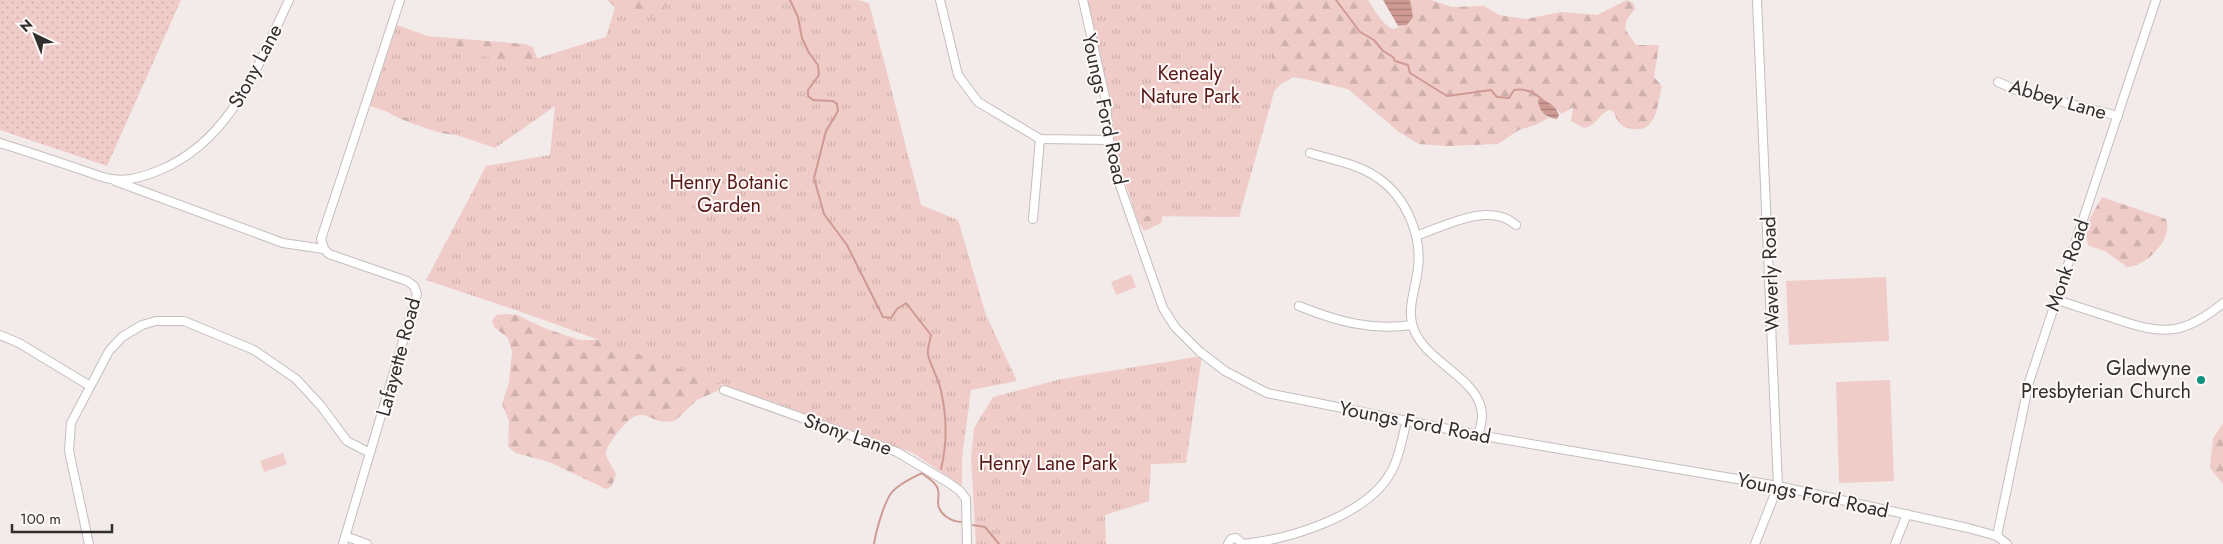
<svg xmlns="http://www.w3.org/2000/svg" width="2223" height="544" font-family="Jost,sans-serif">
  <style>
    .grass { fill: url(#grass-dots) }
    .forest { fill: url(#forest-firs) }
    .park { fill: url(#park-tufts) }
    .garden { fill: #f0ccc8 }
    .water { fill: url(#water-rules) }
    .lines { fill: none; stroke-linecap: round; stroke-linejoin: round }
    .stream { stroke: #cf9a94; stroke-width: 2 }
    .minor-casing { stroke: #c4bebd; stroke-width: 10 }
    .minor { stroke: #fff; stroke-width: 8 }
    .poi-dot { fill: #0d937c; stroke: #fef9f8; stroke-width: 2 }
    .labels { text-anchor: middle; stroke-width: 4; stroke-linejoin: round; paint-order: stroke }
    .street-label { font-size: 20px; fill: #312f2e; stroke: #fef9f8 }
    .park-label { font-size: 20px; fill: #581916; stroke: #fef9f8 }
    .poi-label { font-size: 20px; fill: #312f2e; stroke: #fef9f8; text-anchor: end }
  </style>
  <defs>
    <pattern id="grass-dots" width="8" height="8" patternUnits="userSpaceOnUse" patternTransform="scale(1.25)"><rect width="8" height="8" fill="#f0ccc8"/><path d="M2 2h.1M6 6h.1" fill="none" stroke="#ceb0ac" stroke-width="1.8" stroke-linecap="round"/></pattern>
    <pattern id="forest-firs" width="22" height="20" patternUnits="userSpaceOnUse" patternTransform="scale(1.25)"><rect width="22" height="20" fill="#f0ccc8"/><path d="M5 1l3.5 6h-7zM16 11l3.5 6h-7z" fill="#ceb0ac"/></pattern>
    <pattern id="park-tufts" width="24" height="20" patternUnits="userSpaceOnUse" patternTransform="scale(1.25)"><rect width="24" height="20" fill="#f0ccc8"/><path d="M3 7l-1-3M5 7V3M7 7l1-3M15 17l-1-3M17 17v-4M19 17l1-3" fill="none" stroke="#ceb0ac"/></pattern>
    <pattern id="water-rules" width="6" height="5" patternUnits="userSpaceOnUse" patternTransform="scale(1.25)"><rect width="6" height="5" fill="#cf9a94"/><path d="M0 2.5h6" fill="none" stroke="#a97e79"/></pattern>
  </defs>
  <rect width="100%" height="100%" fill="#f2ebea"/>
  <path class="grass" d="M0 0H181L107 166 0 130Z"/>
  <g class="forest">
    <path d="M607 0H746L656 22 616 8Z"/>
    <path d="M1090 0H1368C1375 11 1381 22 1392 29L1407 25 1413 17 1410 0H1431L1452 7 1484 6 1499 15 1526 19 1561 12 1597 15 1627 0 1633 3 1635 9 1627 19 1625 29 1636 45H1659L1654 77 1662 86C1657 103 1658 133 1632 129 1620 127 1617 121 1614 112L1610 110C1599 113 1597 126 1584 128L1571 121 1573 107 1562 114 1556 109 1538 102 1543 113 1548 118 1538 124 1519 130 1498 144 1447 146 1419 144 1399 132 1348 89 1300 78 1294 77 1281 84 1164 209 1161 223 1144 231 1138 222 1118 158 1112 105Z"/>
    <path d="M413 35 525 44 533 47 539 64 460 134C448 139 390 117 381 107Z"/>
    <path d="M2102 197 2166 219C2174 238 2146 267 2127 267L2105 251 2089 246C2080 229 2094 212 2102 197Z"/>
    <path d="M505 314 517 315 544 328 580 340H603L723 381 719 390 697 400 676 420C647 430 646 394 615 436 600 457 606 454 616 474L612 486 606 489 549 462 516 453 508 447 509 421 502 404 509 382 512 352 508 338 494 327 492 321 496 315Z"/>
    <path d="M2223 423V484L2210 468 2213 438Z"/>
  </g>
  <g class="park">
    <path d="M667 0H858L869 3 921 205 958 220 986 315 1017 381 971 390 962 458V486L913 453 527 314 426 280 486 166 550 155 555 106 495 148 370 106 397 25 504 63 525 62 606 37 616 4 660 18Z"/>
    <path d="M1088 0H1269L1274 92 1239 217 1137 216 1116 156 1108 94 1093 37Z"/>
    <path d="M1202 356 1186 463 1151 464 1149 501 1105 515 1106 544H976L971 458 974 428 993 397 1061 379Z"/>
  </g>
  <g class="garden">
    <path d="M1131 274 1136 287 1116 295 1111 282Z"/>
    <path d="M1886 277 1889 341 1789 345 1786 281Z"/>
    <path d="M1890 380 1894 481 1839 483 1836 382Z"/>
    <path d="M283 453 287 464 264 472 260 461Z"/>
  </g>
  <g class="water">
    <path d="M1383 0H1410L1413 17 1407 25 1398 26Z"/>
    <path d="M1538 99C1547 100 1556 106 1559 115L1557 119C1546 118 1538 111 1538 99Z"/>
  </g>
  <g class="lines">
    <g class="stream">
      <path d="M790 0 798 17 802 38 809 53 818 65 819 75 808 90V96L813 100 833 101 837 104 838 111 826 131 814 178 824 214 847 245 883 317 891 318 897 309 906 303 931 335C930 341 927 349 928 354 930 366 939 378 941 391 947 417 947 444 941 469"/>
      <path d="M1336 0 1360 32 1374 40 1383 51 1393 57 1395 61 1408 65 1410 73 1447 96 1491 90 1497 97 1509 98 1514 90C1527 88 1535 93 1544 101"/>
      <path d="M973 525 985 527 999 544"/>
      <path d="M874 544C876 531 884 502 892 492 900 483 912 478 922 473 927 478 933 480 937 487 940 493 938 497 938 503 939 515 952 522 962 522"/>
    </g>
    <g class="minor-casing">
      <g id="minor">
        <path d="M940 0 958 75 978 102 1040 139 1109 140"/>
        <path d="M1083 0 1106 102 1109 140 1117 177 1163 308 1175 327 1199 351 1225 371 1267 393 1478 435 1778 486 1968 528 1997 536 2007 544"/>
        <path d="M1998 82 2016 90 2118 116"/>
        <path d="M0 143C26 151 53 160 79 169 90 172 101 178 112 179 127 182 146 176 160 170 231 141 258 65 289 0"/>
        <path d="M1310 153C1332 160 1359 164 1378 178 1406 197 1422 235 1418 268 1416 289 1405 311 1415 332 1429 364 1482 380 1482 416 1482 422 1480 429 1478 435"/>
        <path d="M115 181 283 243 324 249"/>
        <path d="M1033 219 1040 139"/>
        <path d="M1416 236C1445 226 1490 201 1516 225"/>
        <path d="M2057 300C2076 306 2096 313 2116 319 2162 335 2183 336 2223 303"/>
        <path d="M1299 306C1336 321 1371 331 1412 325"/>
        <path d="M0 335 19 343 90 386"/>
        <path d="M724 390 897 452 949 483 960 491 966 499 967 544"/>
        <path d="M345 536 367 544"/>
        <path d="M1997 536 2029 382 2156 0"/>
        <path d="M89 544 69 451 71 423 109 351 122 337 142 325 156 321H184L254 350 296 379 321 406 347 441 370 453"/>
        <path d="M343 544 417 294 414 286 407 281 329 254 324 249 321 239 400 0"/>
        <path d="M1228 544 1231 539 1236 538 1243 544"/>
        <path d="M1243 544C1290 539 1367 516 1391 472 1400 457 1402 437 1407 420"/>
        <path d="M1755 544 1778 486 1757 0"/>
        <path d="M1895 544 1907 514"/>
      </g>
    </g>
    <use href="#minor" class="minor"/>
  </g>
  <circle class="poi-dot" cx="2201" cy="380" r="5"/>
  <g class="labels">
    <g class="street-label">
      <text transform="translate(255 66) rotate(-62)" y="7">Stony Lane</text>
      <text transform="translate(2058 99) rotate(16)" y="7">Abbey Lane</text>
      <text transform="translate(1105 109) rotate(78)" y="7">Youngs Ford Road</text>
      <text transform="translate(2067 265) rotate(-71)" y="7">Monk Road</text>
      <text transform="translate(1770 274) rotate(-92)" y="7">Waverly Road</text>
      <text transform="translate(398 357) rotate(-75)" y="7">Lafayette Road</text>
      <text transform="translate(1415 422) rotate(11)" y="7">Youngs Ford Road</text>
      <text transform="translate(848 434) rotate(19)" y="7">Stony Lane</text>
      <text transform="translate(1813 495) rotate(12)" y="7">Youngs Ford Road</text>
    </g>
    <g class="park-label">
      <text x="1190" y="80">Kenealy<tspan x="1190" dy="23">Nature Park</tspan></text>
      <text x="729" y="189">Henry Botanic<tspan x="729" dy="23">Garden</tspan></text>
      <text x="1048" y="470">Henry Lane Park</text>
    </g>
    <g class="poi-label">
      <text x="2191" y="375">Gladwyne<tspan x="2191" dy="23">Presbyterian Church</tspan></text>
    </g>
  </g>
  <g transform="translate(35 35) rotate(317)" stroke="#fef9f8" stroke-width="4" paint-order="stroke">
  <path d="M0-4L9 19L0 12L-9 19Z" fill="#312f2e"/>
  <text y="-8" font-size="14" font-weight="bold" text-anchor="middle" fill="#312f2e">N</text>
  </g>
  <path d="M12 524v8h100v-8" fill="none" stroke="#312f2e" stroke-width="2.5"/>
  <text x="20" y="524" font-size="15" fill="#312f2e" stroke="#fef9f8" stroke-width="4" paint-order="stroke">100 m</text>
</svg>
